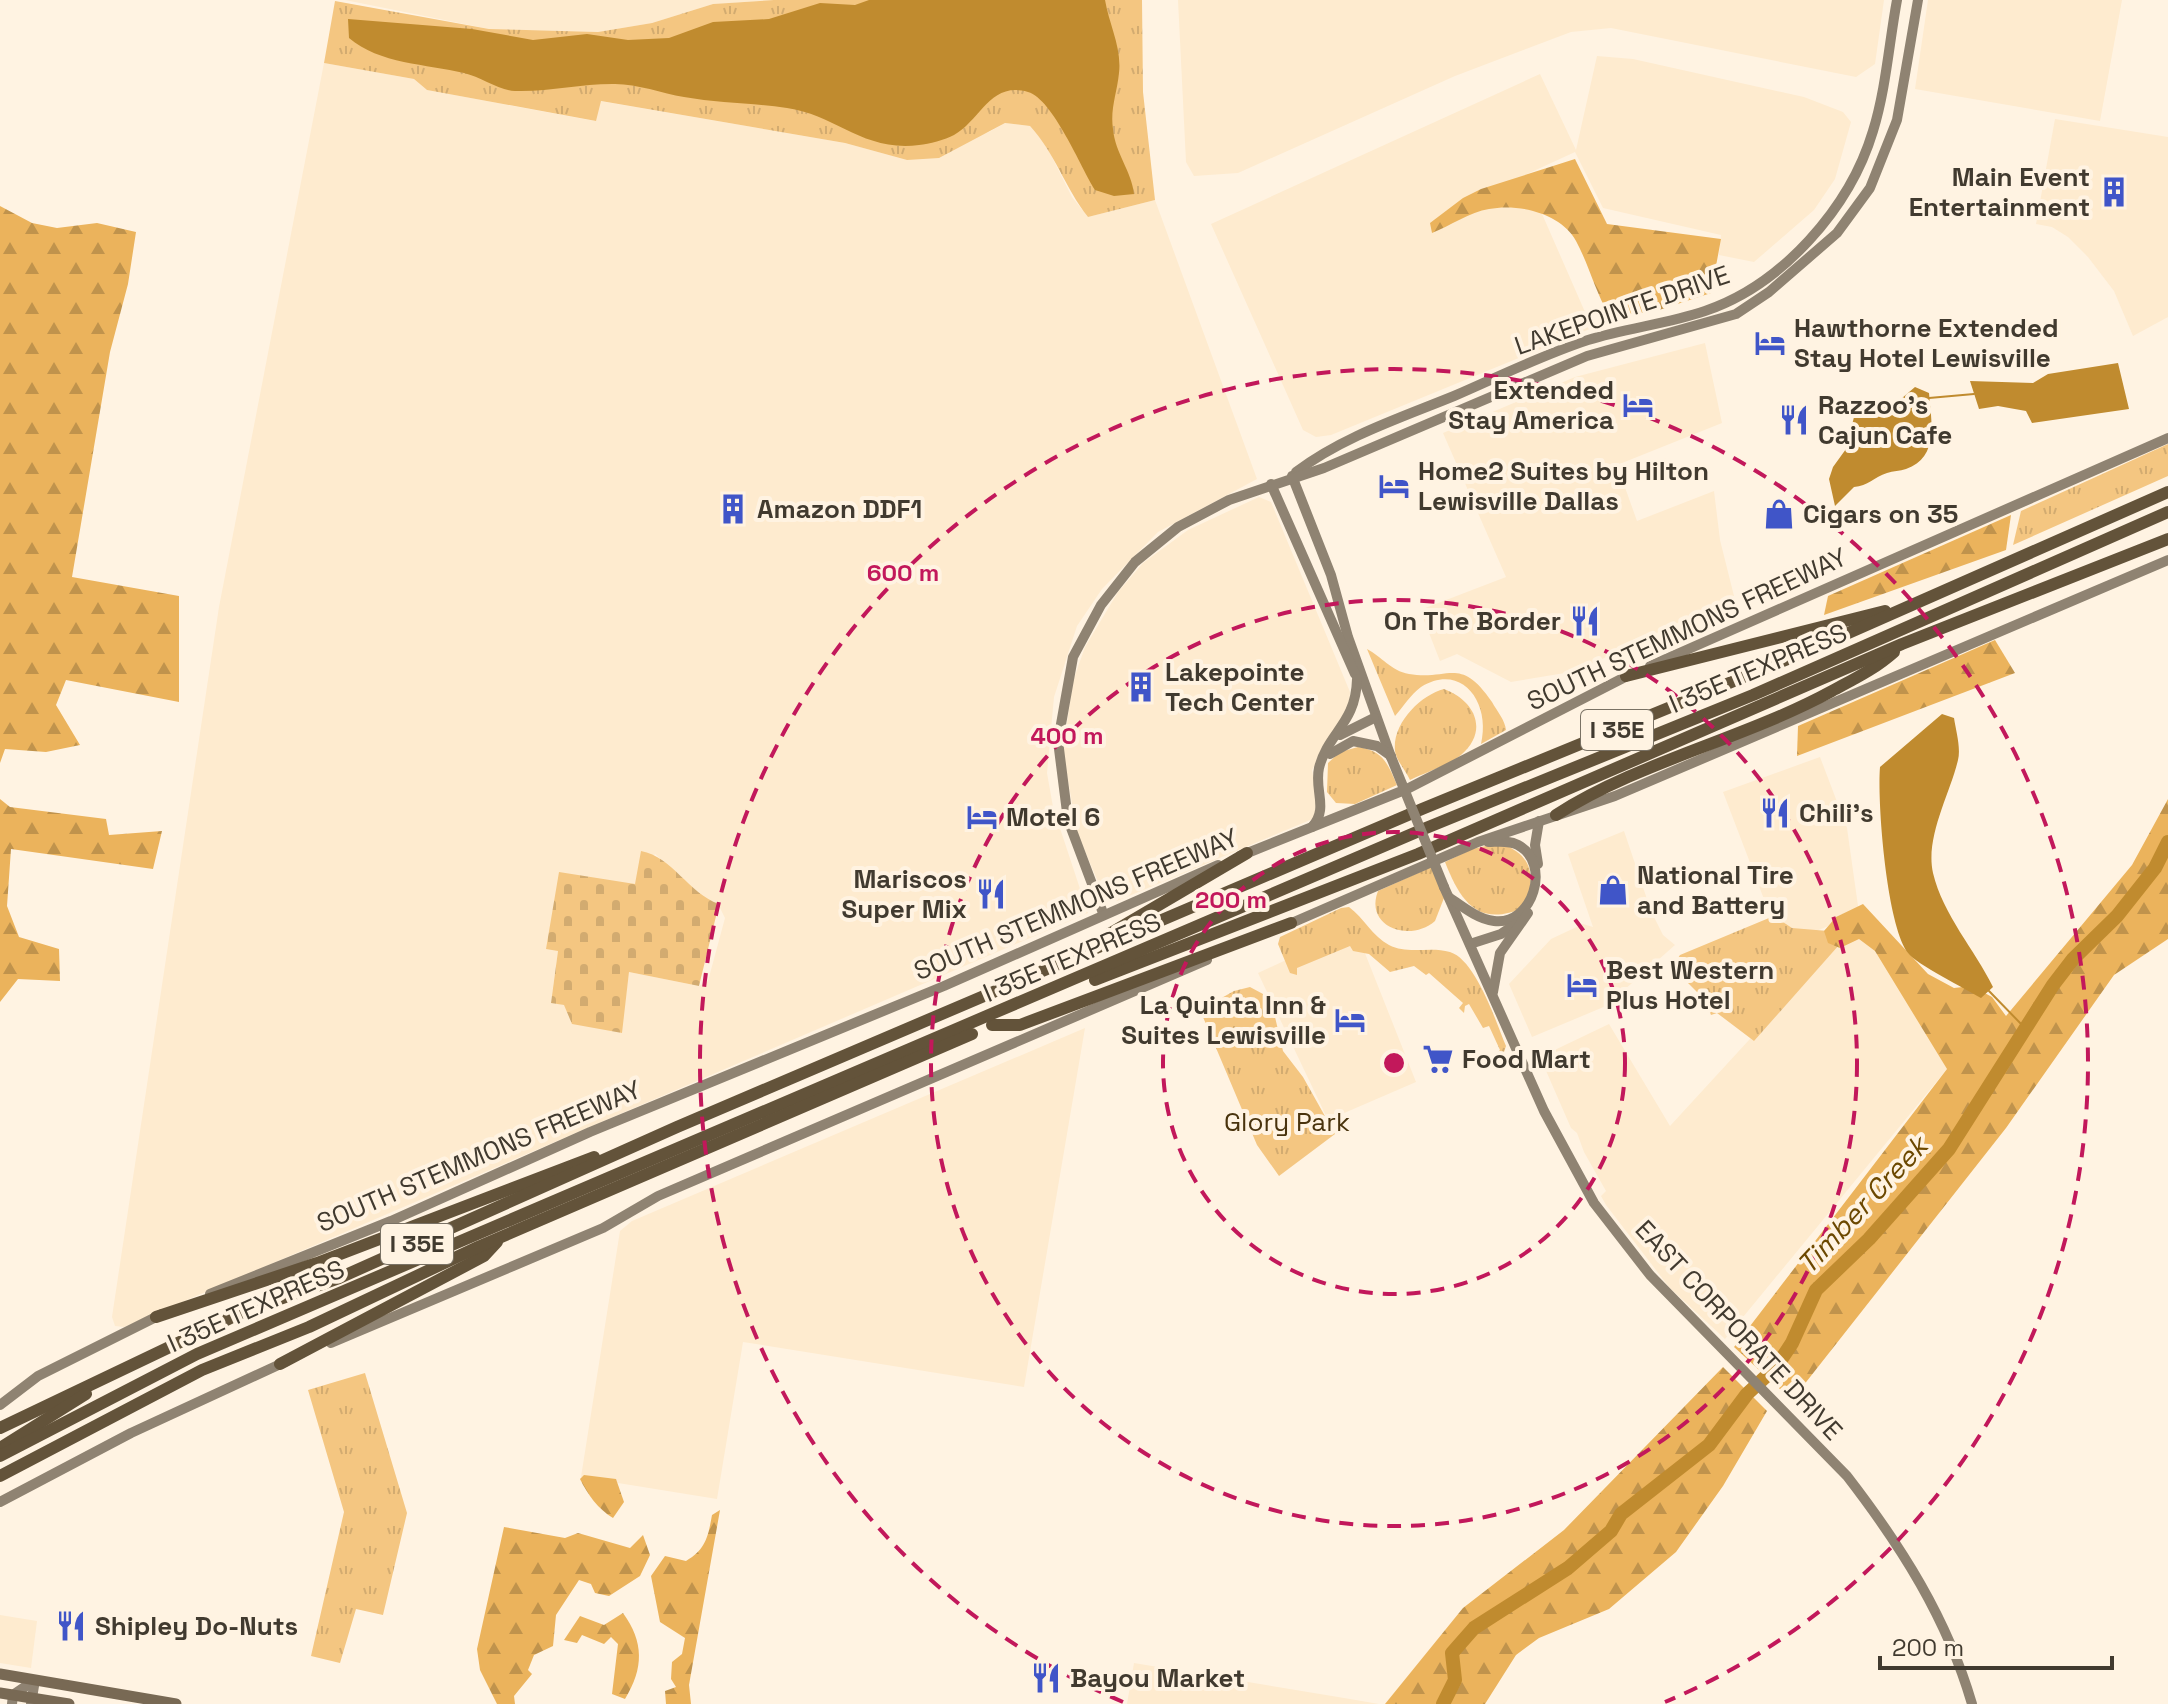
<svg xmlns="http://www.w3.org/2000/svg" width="2168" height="1704" font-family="'Space Grotesk',sans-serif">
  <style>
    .built { fill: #feebcf; fill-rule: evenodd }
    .grass { fill: url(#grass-tufts) }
    .forest { fill: url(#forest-firs) }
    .cemetery { fill: url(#cemetery-stones) }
    .water { fill: #c08b2f }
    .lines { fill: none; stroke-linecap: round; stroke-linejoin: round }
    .stream { stroke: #c08b2f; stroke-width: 2 }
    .river { stroke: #c08b2f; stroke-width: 14 }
    .secondary { stroke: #8f8372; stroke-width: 10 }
    .primary { stroke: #786954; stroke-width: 11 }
    .motorway { stroke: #63533a; stroke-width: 12 }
    .secondary-bridge { stroke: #8f8372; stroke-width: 10 }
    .ring { fill: none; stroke: #c2185b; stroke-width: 4; stroke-dasharray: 14 10 }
    .labels { text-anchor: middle; stroke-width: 8; stroke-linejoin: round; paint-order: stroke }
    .shield { fill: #fff3e2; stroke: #7a7265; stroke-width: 2 }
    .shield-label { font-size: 24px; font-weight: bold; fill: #413a2f }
    .poi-label { font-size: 26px; font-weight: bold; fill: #413a2f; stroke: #fff3e2; text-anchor: start }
    .street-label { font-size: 26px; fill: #413a2f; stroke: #fff3e2 }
    .park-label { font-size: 26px; fill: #49330d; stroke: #fff3e2 }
    .water-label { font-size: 28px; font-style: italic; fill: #6c4800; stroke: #fff3e2 }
    .centre { fill: #c2185b; stroke: #fff3e2; stroke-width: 4 }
    .ring-label { font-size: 24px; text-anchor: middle; font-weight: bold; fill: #c2185b; stroke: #fff3e2; stroke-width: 8; stroke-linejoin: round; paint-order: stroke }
  </style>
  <defs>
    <pattern id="grass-tufts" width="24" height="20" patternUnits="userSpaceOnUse" patternTransform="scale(2)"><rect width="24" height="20" fill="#f4c681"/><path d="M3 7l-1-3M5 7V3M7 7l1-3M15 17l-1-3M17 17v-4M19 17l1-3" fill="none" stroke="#d2ab70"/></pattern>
    <pattern id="forest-firs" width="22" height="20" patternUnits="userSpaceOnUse" patternTransform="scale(2)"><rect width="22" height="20" fill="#ebb35c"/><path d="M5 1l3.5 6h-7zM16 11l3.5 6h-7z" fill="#c0934c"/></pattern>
    <pattern id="cemetery-stones" width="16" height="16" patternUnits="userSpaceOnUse" patternTransform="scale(2)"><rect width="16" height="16" fill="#f4c681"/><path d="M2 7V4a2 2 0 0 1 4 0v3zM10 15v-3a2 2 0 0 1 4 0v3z" fill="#d2ab70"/></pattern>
  </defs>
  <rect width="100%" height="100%" fill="#fff3e2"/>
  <g class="built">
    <path d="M345 0H774L713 4 652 23 598 32 489 29Z"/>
    <path d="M1178 0H1884L1875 64 1856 77 1611 28 1571 32 1455 76 1238 173 1194 176 1186 162Z"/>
    <path d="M1928 0H2122L2100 121 1915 89Z"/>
    <path d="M1597 56 1633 59 1804 97 1843 112 1851 122 1835 179 1814 210 1754 262 1719 255 1721 235 1603 208 1575 152 1525 175 1592 328 1331 435 1316 437 1303 430 1211 224 1540 74 1576 150Z"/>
    <path d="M324 63 414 79 427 90 595 121 600 101 845 143 907 160 989 132 1005 123 1030 126 1045 143 1072 197 1088 217 1155 200 1257 479 1158 532 1102 589 1077 626 1054 697 1047 773 1053 807 1088 913 124 1327 115 1326 112 1317 219 607ZM655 854 704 899 718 904 725 918 708 981 699 986 629 972 621 1033 564 1005 551 1002 558 951 635 884Z"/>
    <path d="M2055 119 2168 137V317L2133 336 2114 291 2088 257 2068 237 2052 227 2036 224Z"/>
    <path d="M1705 343 1722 423 1617 465 1637 521 1714 491 1720 540 1734 596 1577 671 1511 682 1457 654 1440 661 1420 610 1506 577 1443 433 1575 377Z"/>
    <path d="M1259 497 1271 502 1350 692 1349 708 1312 770 1319 806 1315 818 1117 901H1106L1077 832 1063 751 1073 681 1085 647 1118 592 1143 563 1188 530Z"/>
    <path d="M1820 757 1847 828 1859 913 1807 935 1775 928 1723 792Z"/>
    <path d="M1624 831 1651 911 1663 935 1675 945 1606 1006 1532 1037 1509 984 1551 939 1583 924 1593 927 1568 854Z"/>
    <path d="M1355 928 1416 1082 1328 1120 1258 973Z"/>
    <path d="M1862 938 1879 951 1947 1069 1725 1339 1669 1287 1606 1205 1601 1196 1606 1191 1584 1152 1577 1133 1571 1128 1540 1057 1609 1024 1670 1126 1839 942Z"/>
    <path d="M1085 1028 1024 1387 743 1342 717 1499 581 1477 620 1231 632 1221Z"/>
    <path d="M0 1615 37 1621 31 1668 0 1663Z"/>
    <path d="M1134 1663 1344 1698 1379 1704H1127Z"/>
  </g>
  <g class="grass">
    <path d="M774 0H1142L1143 92 1155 200 1088 217C1065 188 1055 153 1030 126L1005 123 939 158 907 160 845 143 601 101 596 121 427 90 414 79 324 63 335 1 489 29 598 32 652 23 713 4Z"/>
    <path d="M2168 444V476L2013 545 2021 511Z"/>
    <path d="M1367 649C1381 656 1391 671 1409 674 1449 681 1460 655 1492 702 1497 711 1505 720 1506 730L1481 744C1491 703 1462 662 1421 687 1411 694 1403 707 1395 716Z"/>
    <path d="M1444 689C1474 700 1490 730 1461 755 1448 766 1426 772 1410 780 1406 771 1396 760 1395 751 1392 723 1421 695 1444 689Z"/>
    <path d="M1358 747C1383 751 1387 762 1397 785L1355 804 1336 803 1327 792 1328 763 1340 752Z"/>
    <path d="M1500 843C1533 855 1536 876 1525 907 1479 928 1461 903 1445 862L1472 849Z"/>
    <path d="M1431 867 1444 898 1435 921C1410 943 1364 927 1378 891Z"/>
    <path d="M1349 907C1364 918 1372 936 1389 945 1408 955 1430 946 1450 952 1476 960 1496 1022 1506 1046L1503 1055 1483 1065 1500 1050 1489 1026 1483 1028 1469 1004 1465 1006 1464 1013 1459 1008 1463 1003 1429 973 1426 975 1414 966 1390 972 1369 954 1353 951 1350 946 1297 968V975L1290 973 1278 944 1280 937 1341 908Z"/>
    <path d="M1769 918H1777L1792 928 1828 931 1839 945 1754 1041 1717 1013 1711 1015 1705 1000 1672 967 1680 955Z"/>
    <path d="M1250 987 1263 994 1275 1017 1283 1051 1303 1077 1335 1134 1279 1176 1257 1145 1200 1010 1234 991Z"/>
    <path d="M365 1373 407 1513 383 1615 356 1609 340 1663 311 1656 344 1512 308 1390Z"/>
  </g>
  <g class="forest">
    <path d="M1575 159 1607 224 1721 239 1711 293 1653 312 1609 315C1595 291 1589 265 1576 241 1562 214 1519 203 1489 209 1470 212 1450 226 1432 233L1430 223 1463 198 1481 189Z"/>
    <path d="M0 206 32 223 57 228 97 223 136 232 128 284 110 352 72 577 179 596V702L66 680 56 705 80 745 46 752 5 749 0 763Z"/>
    <path d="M2011 515 2006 550 1824 615 1828 596Z"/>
    <path d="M1995 640 2015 673 1797 756 1798 726Z"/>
    <path d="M0 799 10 807 106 819 109 835 162 831 153 869 11 849 7 906 19 937 59 949 60 981 18 979 0 1002Z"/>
    <path d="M2168 799V939L2114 975 2006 1128 1792 1400 1734 1347 1947 1069 1875 951 1859 939 1840 948 1828 943 1824 931 1836 917 1863 904 1928 974 1954 988 1972 986 1992 997 2006 1016 2132 865Z"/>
    <path d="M1723 1367 1767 1411 1723 1486 1676 1552 1609 1609 1539 1638 1516 1655 1485 1704H1385L1463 1608 1564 1530Z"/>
    <path d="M584 1475 616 1479 624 1502 613 1518C598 1509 588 1495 580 1479Z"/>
    <path d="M720 1510 689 1685 691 1704H666L665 1691 676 1687 671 1679 672 1662 682 1654 685 1638 660 1622 651 1576 665 1556 686 1561C706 1549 708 1537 712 1515Z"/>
    <path d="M504 1527 565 1538 578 1533 630 1548 643 1535 650 1555 640 1576 609 1596 595 1593 591 1584 579 1580 556 1615 553 1646 534 1655 528 1670 532 1674 514 1696 515 1704H497L480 1670 477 1649Z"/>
    <path d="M623 1613C644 1642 644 1668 625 1699L612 1694 618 1644 611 1637 604 1644 582 1635 577 1643 564 1640 580 1616 604 1625Z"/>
  </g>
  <path class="cemetery" d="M641 851C673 857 688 893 719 904L699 986 629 972 622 1033 572 1024 564 1005 551 1003 558 951 546 949 559 872 635 884Z"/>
  <g class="water">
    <path d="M869 0H1105C1109 24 1122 48 1119 73 1117 93 1110 109 1113 129 1115 153 1132 172 1134 194L1114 196 1095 190C1081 168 1053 99 1028 92 990 81 981 120 954 135 945 140 929 144 919 145 863 152 836 115 787 108 753 103 718 103 684 97 661 93 635 83 612 84 580 84 548 92 515 91 498 90 481 77 464 73 427 64 379 64 349 38L348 19 472 29 533 40 587 34 628 40 669 38 713 22 769 19 820 3 855 5Z"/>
    <path d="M2118 363 2129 409 2032 423 2026 411 1998 406 1979 409 1970 381 2033 383 2048 374Z"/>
    <path d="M1915 387 1929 393C1931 421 1940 457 1906 469 1900 471 1893 471 1887 473 1874 477 1868 486 1854 487L1835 506 1829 479 1833 467 1846 449 1854 417 1895 404Z"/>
    <path d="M1942 714 1954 718C1956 731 1961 748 1958 760 1950 794 1925 837 1933 873 1943 915 1975 950 1993 987L1981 998C1966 989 1916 964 1908 953 1887 926 1877 803 1880 767Z"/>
  </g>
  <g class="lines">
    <g class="stream">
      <path d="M1929 398 1974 394"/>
      <path d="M1989 991 2025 1028"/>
    </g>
    <path class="river" d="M1443 1704 1455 1680 1452 1653 1474 1628 1568 1568 1611 1531 1621 1514 1709 1445 1747 1394 1776 1367 1792 1343 1816 1290 1869 1239 1949 1149 2053 985 2073 959 2117 916 2155 868 2168 842"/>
    <g class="secondary">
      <path d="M1296 472C1342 437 1400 418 1454 396 1498 377 1542 355 1588 340 1626 328 1667 324 1705 311 1782 285 1850 208 1873 131 1886 89 1889 43 1897 0"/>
      <path d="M1292 476 1331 575 1348 637 1391 757"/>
      <path d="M1271 484 1355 674"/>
      <path d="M1650 666 2168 438"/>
      <path d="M1340 735 1374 718"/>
      <path d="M1330 754 1353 741 1377 746 1391 756"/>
      <path d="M1312 827C1329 808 1314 791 1319 768 1328 732 1356 724 1357 679"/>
      <path d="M1240 856 1407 789 1631 674"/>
      <path d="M1538 864 1535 845 1539 821"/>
      <path d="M1444 887 1544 1111 1594 1203 1650 1275 1847 1476C1901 1546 1947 1618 1972 1704"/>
      <path d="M1450 898C1463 907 1478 919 1494 921 1533 926 1552 863 1518 845 1509 840 1498 842 1488 842"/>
      <path d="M1103 913 1068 820 1058 741 1073 657 1101 605 1135 562 1178 527 1229 500 1324 468 1587 356 1736 314 1769 292 1837 233 1870 188 1897 120 1918 0"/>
      <path d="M1287 925 1478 842 1615 796 2168 560"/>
      <path d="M1470 944 1501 934 1519 922"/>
      <path d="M1493 992 1500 953 1528 913"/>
      <path d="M210 1294 391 1221 590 1132 944 986 1218 865"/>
      <path d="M331 1343 603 1228 658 1196 1207 960"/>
      <path d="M0 1405 38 1376 162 1314"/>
      <path d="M0 1502 131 1433 287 1361"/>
      <path d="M12 1704 13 1695 35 1680"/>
      <path d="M31 1704 35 1680"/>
    </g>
    <g class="primary">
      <path d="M0 1674 176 1704"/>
      <path d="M0 1693 69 1704"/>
    </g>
    <g class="motorway">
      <path d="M1626 676 1885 611"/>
      <path d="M1556 815C1638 762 1744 739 1832 691 1854 679 1875 669 1894 652"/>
      <path d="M1089 946 1247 853"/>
      <path d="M1095 980 1418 854 1902 644 2168 539"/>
      <path d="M992 1025H1020L1291 923"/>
      <path d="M156 1317 317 1263 594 1157"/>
      <path d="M280 1364 484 1256 497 1242"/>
      <path d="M0 1428 243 1312 339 1278 677 1127 1422 809 1812 649 2168 492"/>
      <path d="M0 1448 86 1394"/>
      <path d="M0 1456 197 1354 1426 828 1753 695 2168 512"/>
      <path d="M0 1476 202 1370 309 1327 478 1247 972 1034"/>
    </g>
    <path class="secondary-bridge" d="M1391 757 1444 887"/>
  </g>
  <g class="ring">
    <circle cx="1394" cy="1063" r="231"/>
    <circle cx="1394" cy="1063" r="463"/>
    <path d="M1123 1702A694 694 0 1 1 1665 1702"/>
  </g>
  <defs>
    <g id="building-bare" transform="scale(2.4)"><path d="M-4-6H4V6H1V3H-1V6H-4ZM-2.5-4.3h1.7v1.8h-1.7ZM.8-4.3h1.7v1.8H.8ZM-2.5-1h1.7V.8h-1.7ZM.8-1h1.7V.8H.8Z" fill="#4055c8" stroke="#fff3e2" stroke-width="2.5" paint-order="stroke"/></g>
    <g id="hotel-bare" transform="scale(2.4)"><path d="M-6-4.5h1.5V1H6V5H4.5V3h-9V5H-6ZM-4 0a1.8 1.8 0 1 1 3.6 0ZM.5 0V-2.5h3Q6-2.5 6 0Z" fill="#4055c8" stroke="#fff3e2" stroke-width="2.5" paint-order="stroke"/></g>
    <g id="restaurant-bare" transform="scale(2.4)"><path d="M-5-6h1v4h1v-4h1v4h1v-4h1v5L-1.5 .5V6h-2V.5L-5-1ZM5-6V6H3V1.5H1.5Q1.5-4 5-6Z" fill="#4055c8" stroke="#fff3e2" stroke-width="2.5" paint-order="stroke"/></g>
    <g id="shop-bare" transform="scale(2.4)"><path d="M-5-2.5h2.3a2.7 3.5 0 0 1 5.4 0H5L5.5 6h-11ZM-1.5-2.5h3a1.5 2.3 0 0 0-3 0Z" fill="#4055c8" stroke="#fff3e2" stroke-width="2.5" paint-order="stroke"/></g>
    <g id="supermarket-bare" transform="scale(2.4)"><path d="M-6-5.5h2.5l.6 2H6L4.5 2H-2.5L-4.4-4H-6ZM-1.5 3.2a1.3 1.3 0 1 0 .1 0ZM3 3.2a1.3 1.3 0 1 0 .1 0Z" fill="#4055c8" stroke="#fff3e2" stroke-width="2.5" paint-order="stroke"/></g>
  </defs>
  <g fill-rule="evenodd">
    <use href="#building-bare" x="2114" y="192"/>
    <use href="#hotel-bare" x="1770" y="343"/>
    <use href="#hotel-bare" x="1638" y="405"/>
    <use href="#restaurant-bare" x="1794" y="420"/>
    <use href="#hotel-bare" x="1394" y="486"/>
    <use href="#building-bare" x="733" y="509"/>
    <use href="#shop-bare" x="1779" y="514"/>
    <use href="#restaurant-bare" x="1585" y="621"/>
    <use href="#building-bare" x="1141" y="687"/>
    <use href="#restaurant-bare" x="1775" y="813"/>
    <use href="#hotel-bare" x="982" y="817"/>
    <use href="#shop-bare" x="1613" y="890"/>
    <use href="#restaurant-bare" x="991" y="894"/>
    <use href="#hotel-bare" x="1582" y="985"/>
    <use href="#hotel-bare" x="1350" y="1020"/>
    <use href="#supermarket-bare" x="1438" y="1059"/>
    <use href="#restaurant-bare" x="71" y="1626"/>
    <use href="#restaurant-bare" x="1046" y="1678"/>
  </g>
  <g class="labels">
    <g class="shield">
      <rect x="1581" y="710" width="72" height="40" rx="6"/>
      <rect x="381" y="1224" width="72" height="40" rx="6"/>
    </g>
    <g class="shield-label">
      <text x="1617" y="738">I 35E</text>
      <text x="417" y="1252">I 35E</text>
    </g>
    <g class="poi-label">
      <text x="2090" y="186" text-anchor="end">Main Event<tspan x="2090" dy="30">Entertainment</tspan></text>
      <text x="1794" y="337">Hawthorne Extended<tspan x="1794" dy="30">Stay Hotel Lewisville</tspan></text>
      <text x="1614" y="399" text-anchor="end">Extended<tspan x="1614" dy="30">Stay America</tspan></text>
      <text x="1818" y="414">Razzoo's<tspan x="1818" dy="30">Cajun Cafe</tspan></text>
      <text x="1418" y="480">Home2 Suites by Hilton<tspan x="1418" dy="30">Lewisville Dallas</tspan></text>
      <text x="757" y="518">Amazon DDF1</text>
      <text x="1803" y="523">Cigars on 35</text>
      <text x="1561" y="630" text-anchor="end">On The Border</text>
      <text x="1165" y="681">Lakepointe<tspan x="1165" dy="30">Tech Center</tspan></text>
      <text x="1799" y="822">Chili's</text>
      <text x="1006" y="826">Motel 6</text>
      <text x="1637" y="884">National Tire<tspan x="1637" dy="30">and Battery</tspan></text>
      <text x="967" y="888" text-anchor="end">Mariscos<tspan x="967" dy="30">Super Mix</tspan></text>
      <text x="1606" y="979">Best Western<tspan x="1606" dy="30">Plus Hotel</tspan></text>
      <text x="1326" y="1014" text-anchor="end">La Quinta Inn &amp;<tspan x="1326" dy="30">Suites Lewisville</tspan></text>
      <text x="1462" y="1068">Food Mart</text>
      <text x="95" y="1635">Shipley Do-Nuts</text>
      <text x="1070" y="1687">Bayou Market</text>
    </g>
    <g class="street-label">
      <text transform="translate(1622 310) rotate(-19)" y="9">LAKEPOINTE DRIVE</text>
      <text transform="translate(1687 629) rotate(-25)" y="9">SOUTH STEMMONS FREEWAY</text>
      <text transform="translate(1758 668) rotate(-23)" y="9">I 35E TEXPRESS</text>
      <text transform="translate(1076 904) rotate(-23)" y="9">SOUTH STEMMONS FREEWAY</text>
      <text transform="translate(1072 957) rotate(-23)" y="9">I 35E TEXPRESS</text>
      <text transform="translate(479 1156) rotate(-23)" y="9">SOUTH STEMMONS FREEWAY</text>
      <text transform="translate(256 1306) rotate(-24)" y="9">I 35E TEXPRESS</text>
      <text transform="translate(1739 1330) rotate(47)" y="9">EAST CORPORATE DRIVE</text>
    </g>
    <g class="park-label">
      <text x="1287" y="1131">Glory Park</text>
    </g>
    <g class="water-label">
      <text transform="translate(1862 1205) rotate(-47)" y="10">Timber Creek</text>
    </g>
  </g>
  <circle cx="1394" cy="1063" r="12" class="centre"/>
  <g class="ring-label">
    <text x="903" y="581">600 m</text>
    <text x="1067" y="744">400 m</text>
    <text x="1231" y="908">200 m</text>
  </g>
  <path d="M1880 1656v12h232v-12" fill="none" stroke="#413a2f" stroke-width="4"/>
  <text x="1892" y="1656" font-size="24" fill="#413a2f" stroke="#fff3e2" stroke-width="6" paint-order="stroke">200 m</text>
</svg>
